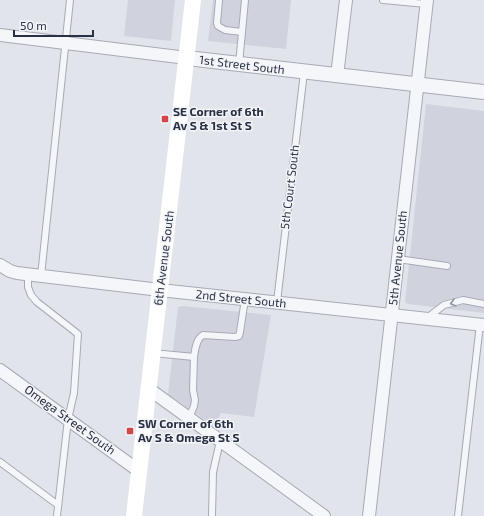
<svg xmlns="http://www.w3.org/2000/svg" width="484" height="516" font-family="'Exo 2',sans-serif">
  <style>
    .built { fill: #d0d3dd }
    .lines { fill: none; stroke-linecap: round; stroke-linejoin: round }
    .service-casing { stroke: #a7aab5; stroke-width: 8 }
    .minor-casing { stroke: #a7aab5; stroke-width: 14 }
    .tertiary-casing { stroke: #a7aab5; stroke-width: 16 }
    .service { stroke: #f5f6f9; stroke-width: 6 }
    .minor { stroke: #f5f6f9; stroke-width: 12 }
    .tertiary { stroke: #f5f6f9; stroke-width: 14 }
    .secondary { stroke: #fff; stroke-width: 16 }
    .oneway { stroke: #8f939e }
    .poi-dot { fill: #d24549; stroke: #f2f4f8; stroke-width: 1.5 }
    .labels { text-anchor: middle; stroke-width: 3; stroke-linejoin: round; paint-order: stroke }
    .street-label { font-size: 12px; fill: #293043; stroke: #f2f4f8 }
    .poi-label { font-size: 12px; font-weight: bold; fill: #293043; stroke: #f2f4f8; text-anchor: start }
  </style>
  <rect width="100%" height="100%" fill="#e2e4eb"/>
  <g class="built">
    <path d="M128 0H175L171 41 124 36Z"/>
    <path d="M213 0H291L286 49 208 41Z"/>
    <path d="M426 104 484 111V313L408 304 405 302Z"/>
    <path d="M183 306 271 315 254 417 221 413 215 427 168 394 178 307Z"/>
  </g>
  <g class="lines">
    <g class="service-casing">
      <g id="service">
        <path d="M219 0 217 23 218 26 225 30 242 32"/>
        <path d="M383 0 426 4"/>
        <path d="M239 64 245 0"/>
        <path d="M398 259 447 266"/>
        <path d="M28 274V287L31 295 37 302 78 334 74 393 68 419 57 516"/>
        <path d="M41 276 70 0"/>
        <path d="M277 302 304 72"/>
        <path d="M427 318 444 305 463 300 484 304"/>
        <path d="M153 353 194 357C195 350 196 339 203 335L235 337 239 336 240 332 245 299"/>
        <path d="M189 418 194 406 195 400 193 390 194 357"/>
        <path d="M0 462 58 505"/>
        <path d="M212 516 213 472 220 441"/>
        <path d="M458 516 480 324"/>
      </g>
    </g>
    <g class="minor-casing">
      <g id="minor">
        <path d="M0 35 187 58"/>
        <path d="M337 76 346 0"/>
        <path d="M0 265 10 271 17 273 160 290 484 325"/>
        <path d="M0 370 139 471"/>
        <path d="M149 389 324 516"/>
        <path d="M369 516 427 0"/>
      </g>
    </g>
    <g class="tertiary-casing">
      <path id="tertiary" d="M187 58 484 92"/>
    </g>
    <use href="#service" class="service"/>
    <use href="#minor" class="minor"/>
    <use href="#tertiary" class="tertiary"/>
    <path class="secondary" d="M134 516 193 0"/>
  </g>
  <defs><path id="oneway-chevron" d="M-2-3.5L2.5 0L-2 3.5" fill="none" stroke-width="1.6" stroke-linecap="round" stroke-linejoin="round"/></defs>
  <use class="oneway" href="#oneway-chevron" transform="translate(453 303) rotate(165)"/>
  <g class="poi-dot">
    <rect x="161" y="115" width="8" height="8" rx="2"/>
    <rect x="126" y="427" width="8" height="8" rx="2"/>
  </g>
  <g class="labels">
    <g class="street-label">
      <text transform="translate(242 65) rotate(7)" y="4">1st Street South</text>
      <text transform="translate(290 187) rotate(-83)" y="4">5th Court South</text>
      <text transform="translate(164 258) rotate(-83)" y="4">6th Avenue South</text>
      <text transform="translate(398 258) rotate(-84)" y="4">5th Avenue South</text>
      <text transform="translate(241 299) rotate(6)" y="4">2nd Street South</text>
      <text transform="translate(70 420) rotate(36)" y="4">Omega Street South</text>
    </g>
    <g class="poi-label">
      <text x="173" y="116">SE Corner of 6th<tspan x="173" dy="14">Av S &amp; 1st St S</tspan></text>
      <text x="138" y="428">SW Corner of 6th<tspan x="138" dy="14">Av S &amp; Omega St S</tspan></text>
    </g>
  </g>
  <path d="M14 30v6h79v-6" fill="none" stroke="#293043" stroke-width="2"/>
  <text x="20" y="30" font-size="12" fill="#293043" stroke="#f2f4f8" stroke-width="3" paint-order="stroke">50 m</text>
</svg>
